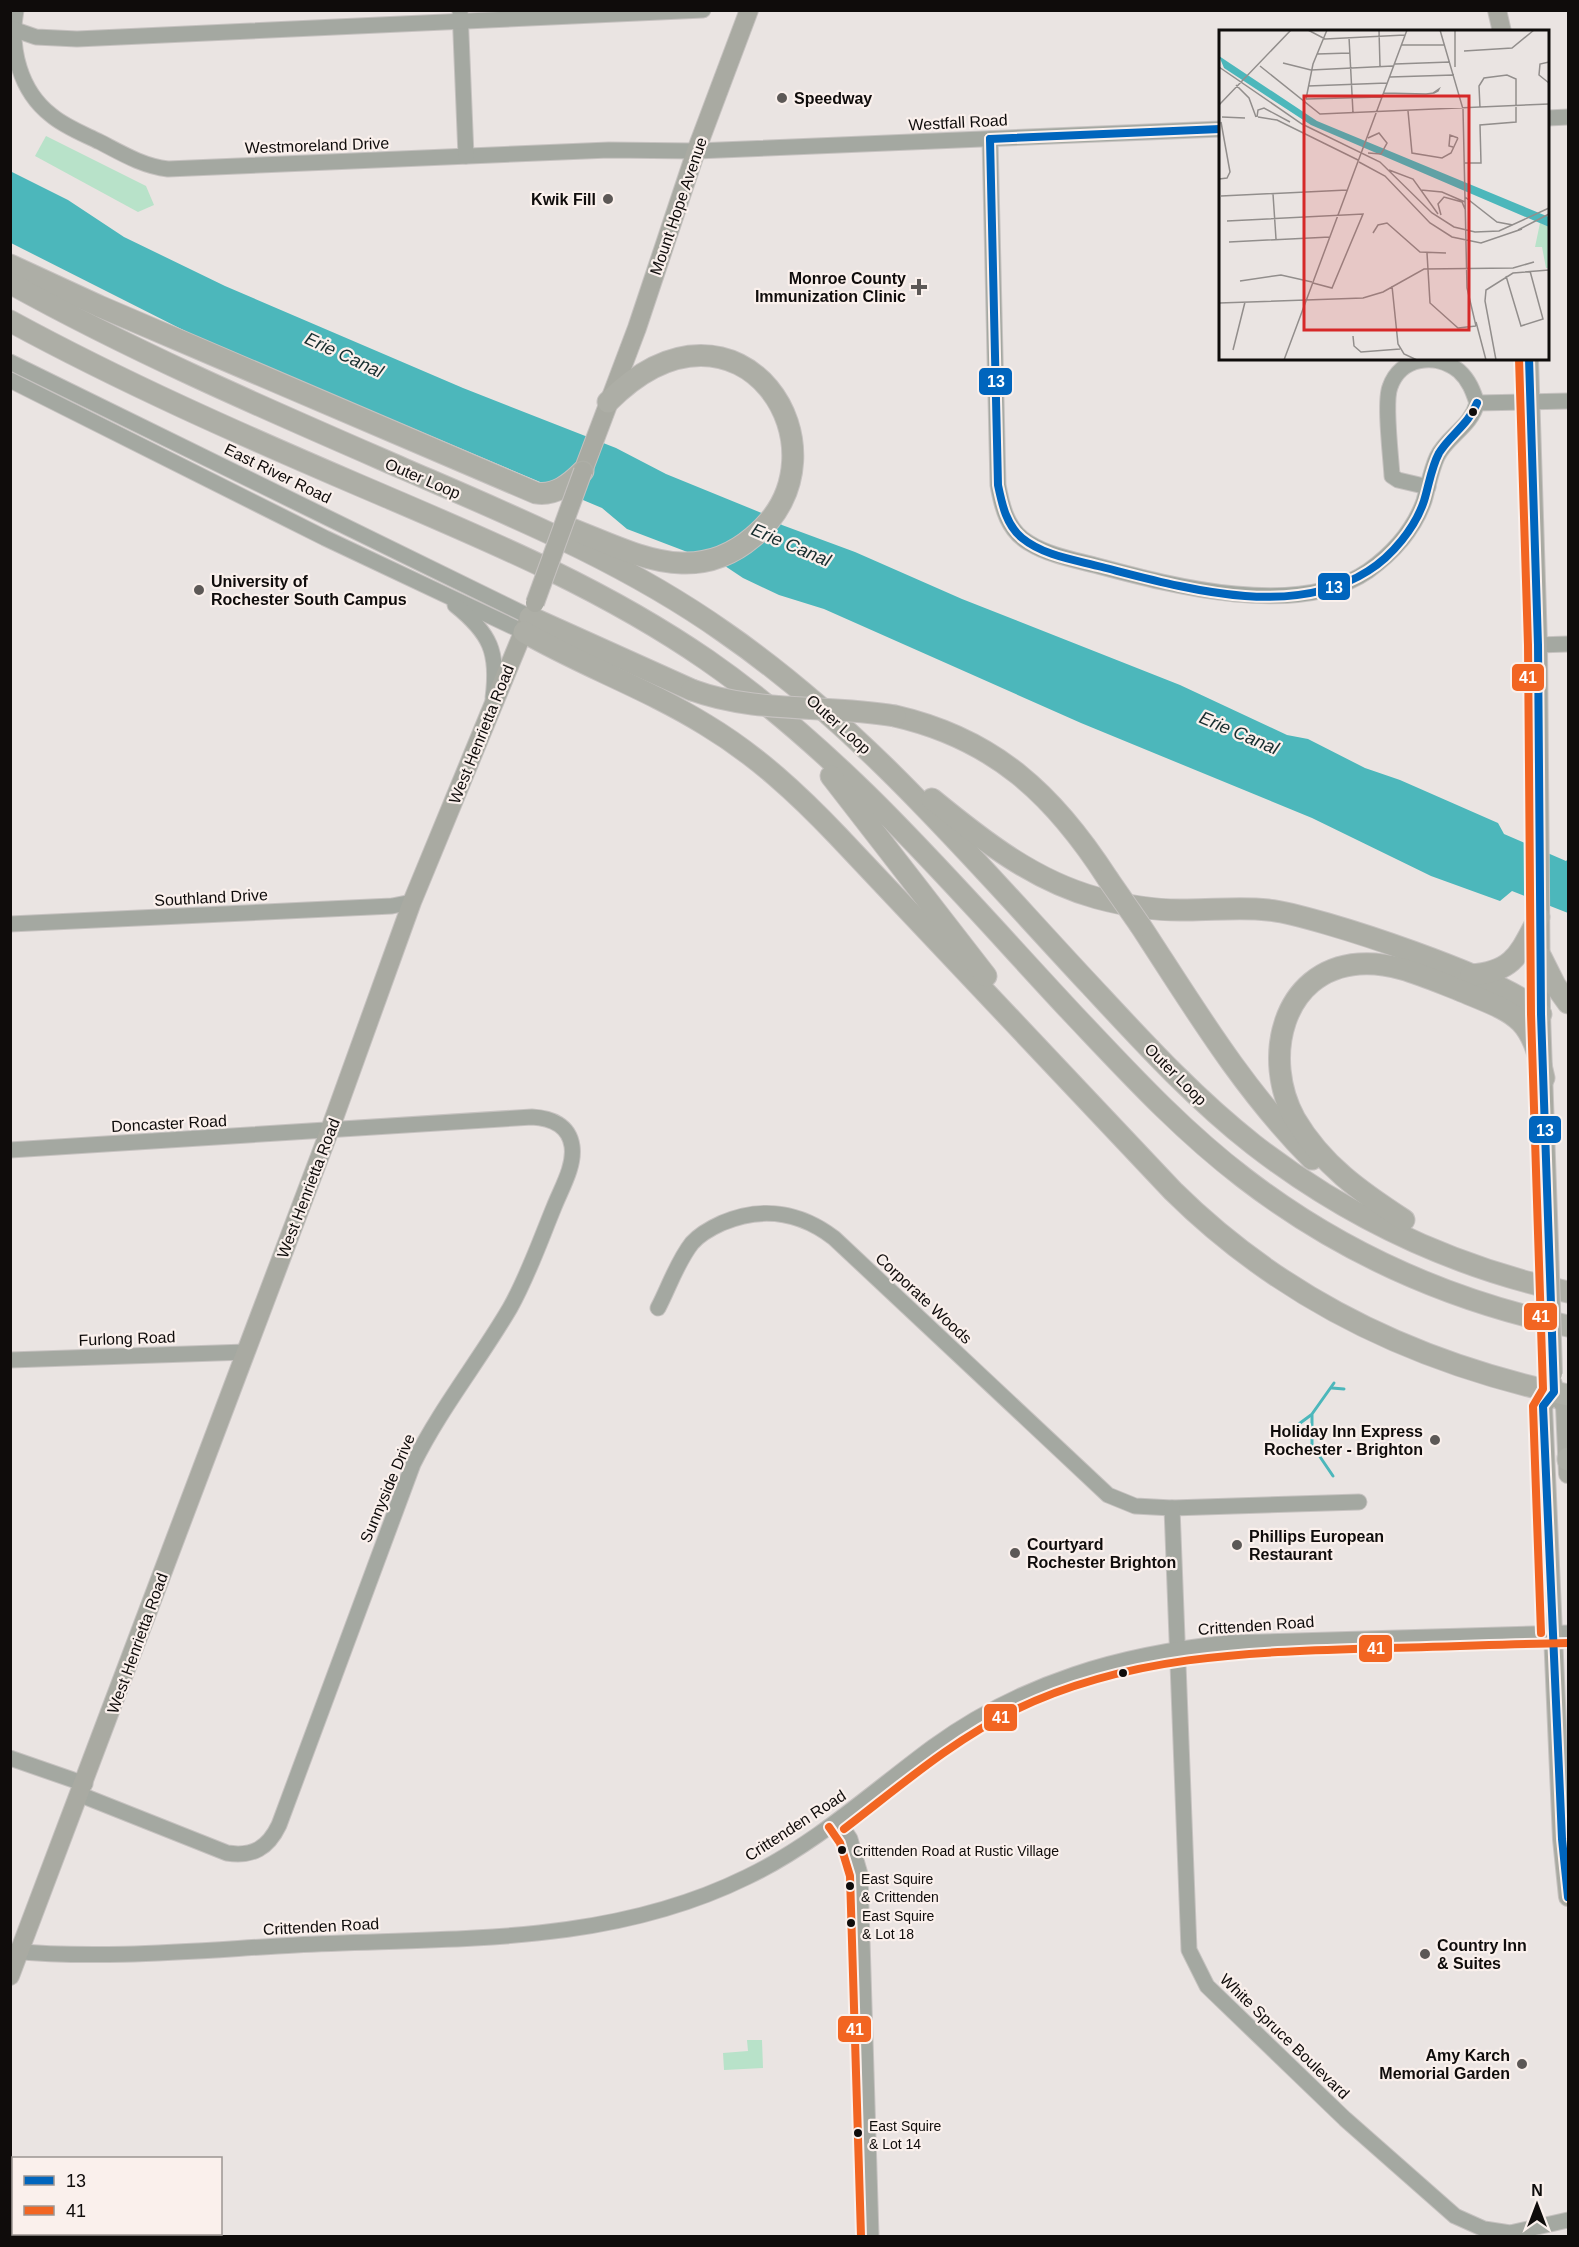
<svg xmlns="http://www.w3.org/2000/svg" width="1579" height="2247" font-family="Helvetica,sans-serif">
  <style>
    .park { fill: #b8e2c9 }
    .water { fill: #4cb7bb }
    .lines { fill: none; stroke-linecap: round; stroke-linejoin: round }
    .stream { stroke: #4cb7bb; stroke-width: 3 }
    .minor-casing { stroke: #c6c2c0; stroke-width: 17 }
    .major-casing { stroke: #c6c2c0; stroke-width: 20 }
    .highway-casing { stroke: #c6c2c0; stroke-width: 23 }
    .minor { stroke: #a4a8a1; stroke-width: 15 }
    .major { stroke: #a9aaa2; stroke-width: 18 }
    .highway { stroke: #adaea6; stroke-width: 21 }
    .major-bridge-casing { stroke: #c6c2c0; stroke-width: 20; stroke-linecap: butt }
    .highway-bridge-casing { stroke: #c6c2c0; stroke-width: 23; stroke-linecap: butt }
    .major-bridge { stroke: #a9aaa2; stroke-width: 18 }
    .highway-bridge { stroke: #adaea6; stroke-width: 21 }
    .bus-1-casing { stroke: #faf0ec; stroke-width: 12 }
    .bus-2-casing { stroke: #faf0ec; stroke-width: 12 }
    .bus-1 { stroke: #0065bd; stroke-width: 8 }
    .bus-2 { stroke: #f26522; stroke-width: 8 }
    .poi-dot { fill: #5c5856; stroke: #faf0ec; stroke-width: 2 }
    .bus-dot { fill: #0f0c0b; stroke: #faf0ec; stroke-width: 2 }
    .labels { text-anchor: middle; stroke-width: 4.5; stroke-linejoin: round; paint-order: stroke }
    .bus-label { font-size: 14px; fill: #0f0c0b; stroke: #faf0ec; text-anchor: start }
    .poi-label { font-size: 16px; font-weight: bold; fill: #0f0c0b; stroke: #faf0ec; text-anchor: start }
    .street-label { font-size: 16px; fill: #0f0c0b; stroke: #faf0ec }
    .water-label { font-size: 18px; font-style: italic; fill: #182e2f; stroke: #faf0ec }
    .inset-road { fill: none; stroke: #928e8c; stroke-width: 1.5 }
    .view { fill: #d62828; fill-opacity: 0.15; stroke: #d62828; stroke-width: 3 }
    .inset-edge { fill: none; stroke: #0f0c0b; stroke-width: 3 }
    .line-badge { stroke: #faf0ec; stroke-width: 2 }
    .badge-label { font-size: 16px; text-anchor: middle; font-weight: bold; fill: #fff }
  </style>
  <rect width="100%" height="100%" fill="#eae4e2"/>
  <g class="park">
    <path d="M46 136 146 186 154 205 138 212 35 156Z"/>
    <path d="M747 2040H762L763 2068 724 2070 723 2053 748 2051Z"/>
  </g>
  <path class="water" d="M10 171 68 200 124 237 225 286 463 388 616 448 666 474 769 516 782 525 855 552 962 599 1180 685 1287 735 1308 739 1365 768 1400 780 1498 823 1504 834 1566 861 1568 859V913L1512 891 1500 901 1431 876 1312 818 1081 723 824 609 779 595 743 578 710 556 690 553 627 529 602 508 201 339 11 243Z"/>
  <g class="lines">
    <g class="stream">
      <path d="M1332 1388 1344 1389"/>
      <path d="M1276 1434 1292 1429 1311 1415"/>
      <path d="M1333 1476 1312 1445V1414L1334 1383"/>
    </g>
    <g class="minor-casing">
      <g id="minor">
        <path d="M16 10C9 48 20 91 51 115 65 127 84 134 100 142 123 154 143 166 168 169L609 150 696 151 1220 129"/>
        <path d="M460 10 466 156"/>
        <path d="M10 28 36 37 77 39 703 10"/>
        <path d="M1548 118 1568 117"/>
        <path d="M990 139 998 485C1002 508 1008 531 1029 543 1050 556 1076 560 1098 566 1173 586 1299 619 1368 571 1393 553 1414 529 1424 501 1428 487 1431 470 1437 457 1447 436 1471 427 1477 403"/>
        <path d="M10 362 530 617"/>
        <path d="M10 380 325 538 524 632"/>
        <path d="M1477 403 1568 401"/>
        <path d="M1428 487 1398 480 1392 476C1391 457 1384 402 1390 387 1400 357 1436 352 1459 371 1469 380 1473 391 1477 403"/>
        <path d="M455 605C490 633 499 652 493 698"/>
        <path d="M1538 645 1568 644"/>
        <path d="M10 924 392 906 412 902"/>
        <path d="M10 1150 532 1117C551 1118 569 1125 572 1146 575 1166 561 1189 554 1207 540 1241 528 1276 510 1308 479 1361 440 1409 413 1464L279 1825C268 1848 253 1857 227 1853L81 1795"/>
        <path d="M658 1308C669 1287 677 1262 692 1243 700 1234 711 1228 722 1223 762 1206 800 1212 834 1238L1108 1495 1135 1506 1172 1508 1359 1502"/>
        <path d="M10 1360 246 1352"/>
        <path d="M1172 1508 1189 1950 1207 1986 1345 2119 1455 2216 1484 2229 1510 2233 1568 2220"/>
        <path d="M10 1758 85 1784"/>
        <path d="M838 1821 850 1839 860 1874 871 2236"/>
        <path d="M10 1951C105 1960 202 1950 296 1945 450 1937 605 1947 747 1877 816 1844 872 1792 933 1747 1023 1682 1120 1654 1229 1643L1568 1633"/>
      </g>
    </g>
    <g class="major-casing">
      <g id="major">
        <path d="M1497 10 1502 32"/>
        <path d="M1529 358 1538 645 1541 1014 1549 1244"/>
        <path d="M583 471 637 328 696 151 749 10"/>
        <path d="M1553 1384 1554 1392 1565 1406 1568 1474"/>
        <path d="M1554 1392 1543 1406 1562 1839 1568 1897"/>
        <path d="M10 1976 329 1132 412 902 529 618"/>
      </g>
    </g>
    <g class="highway-casing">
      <g id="highway">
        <path d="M10 265 99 306 536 493C555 496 570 484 583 471"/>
        <path d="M10 283C138 354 271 411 404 469 515 517 625 562 724 632 865 729 975 862 1091 986 1143 1042 1194 1098 1254 1145 1347 1217 1453 1267 1568 1292"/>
        <path d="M10 321C124 383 242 435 361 486 480 537 600 586 707 660 847 757 958 891 1074 1015 1128 1072 1181 1130 1244 1178 1340 1252 1451 1301 1568 1326"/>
        <path d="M569 528C604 541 644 562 682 563 709 564 733 554 753 537 857 452 739 270 608 402"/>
        <path d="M530 617 692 690"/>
        <path d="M524 632C583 666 648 689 706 725 756 755 798 794 838 836L1173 1191C1282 1299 1419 1364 1568 1395"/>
        <path d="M895 716C995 739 1054 795 1108 879"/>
        <path d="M831 776 986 976"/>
        <path d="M932 799C982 840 1034 881 1097 898 1127 906 1157 911 1187 910 1214 910 1241 907 1268 910 1313 914 1518 983 1541 1014"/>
        <path d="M1140 925C1193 1006 1243 1090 1312 1159"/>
        <path d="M1541 957 1555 985 1568 1003"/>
        <path d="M1471 975C1515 972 1520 952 1539 917"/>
        <path d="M1404 1220C1361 1192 1322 1165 1295 1119 1262 1060 1281 970 1359 964 1393 961 1428 978 1459 990 1516 1014 1530 1014 1544 1078"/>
        <path d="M1568 1460V1458"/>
      </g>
    </g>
    <use href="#minor" class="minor"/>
    <use href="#major" class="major"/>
    <use href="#highway" class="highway"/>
    <g class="major-bridge-casing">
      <g id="major-bridge">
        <path d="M535 603 583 471"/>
        <path d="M1549 1244 1553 1374"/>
      </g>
    </g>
    <g class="highway-bridge-casing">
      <g id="highway-bridge">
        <path d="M692 690C757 714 828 704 895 716"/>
        <path d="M1108 879 1140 925"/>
      </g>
    </g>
    <use href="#major-bridge" class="major-bridge"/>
    <use href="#highway-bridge" class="highway-bridge"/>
    <g class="bus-1-casing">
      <g id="bus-1">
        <path d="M990 139 998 485C1002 504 1006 525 1022 538 1044 556 1076 560 1102 567 1184 588 1291 620 1368 571 1392 556 1415 528 1424 501 1429 485 1431 468 1439 453 1450 435 1469 424 1477 403"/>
        <path d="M990 139 1220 129"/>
        <path d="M1529 358 1538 645 1541 1014 1554 1392 1543 1406 1562 1839 1568 1897"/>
      </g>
    </g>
    <g class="bus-2-casing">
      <g id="bus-2">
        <path d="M1519 358 1528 645 1531 1014 1543 1389 1533 1406 1541 1633"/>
        <path d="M829 1827 840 1843 850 1876 861 2236"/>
        <path d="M844 1829C899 1787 953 1740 1015 1710 1130 1654 1257 1652 1382 1648 1444 1647 1506 1644 1568 1643"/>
      </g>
    </g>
    <use href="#bus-1" class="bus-1"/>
    <use href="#bus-2" class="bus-2"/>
  </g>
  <g class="poi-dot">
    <circle cx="782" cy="98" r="6"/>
    <circle cx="608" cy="199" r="6"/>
    <path d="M916 278h6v6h6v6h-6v6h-6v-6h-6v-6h6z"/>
    <circle cx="199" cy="590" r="6"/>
    <circle cx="1435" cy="1440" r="6"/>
    <circle cx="1237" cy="1545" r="6"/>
    <circle cx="1015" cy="1553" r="6"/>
    <circle cx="1425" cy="1954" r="6"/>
    <circle cx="1522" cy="2064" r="6"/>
  </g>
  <g class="bus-dot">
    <circle cx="1473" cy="412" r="5"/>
    <circle cx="1123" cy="1673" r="5"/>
    <circle cx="842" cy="1850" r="5"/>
    <circle cx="850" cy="1886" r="5"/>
    <circle cx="851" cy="1923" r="5"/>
    <circle cx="858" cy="2133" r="5"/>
  </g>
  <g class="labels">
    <g class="bus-label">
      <text x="853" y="1856">Crittenden Road at Rustic Village</text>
      <text x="861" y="1884">East Squire<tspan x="861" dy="18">&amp; Crittenden</tspan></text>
      <text x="862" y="1921">East Squire<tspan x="862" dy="18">&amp; Lot 18</tspan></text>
      <text x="869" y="2131">East Squire<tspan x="869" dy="18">&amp; Lot 14</tspan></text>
    </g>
    <g class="poi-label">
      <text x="794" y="104">Speedway</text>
      <text x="596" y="205" text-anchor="end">Kwik Fill</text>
      <text x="906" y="284" text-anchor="end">Monroe County<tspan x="906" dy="18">Immunization Clinic</tspan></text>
      <text x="211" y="587">University of<tspan x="211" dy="18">Rochester South Campus</tspan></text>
      <text x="1423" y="1437" text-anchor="end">Holiday Inn Express<tspan x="1423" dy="18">Rochester - Brighton</tspan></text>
      <text x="1249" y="1542">Phillips European<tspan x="1249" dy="18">Restaurant</tspan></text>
      <text x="1027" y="1550">Courtyard<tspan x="1027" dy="18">Rochester Brighton</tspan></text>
      <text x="1437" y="1951">Country Inn<tspan x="1437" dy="18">&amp; Suites</tspan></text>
      <text x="1510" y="2061" text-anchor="end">Amy Karch<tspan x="1510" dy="18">Memorial Garden</tspan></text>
    </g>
    <g class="street-label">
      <text transform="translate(958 122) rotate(-3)" y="6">Westfall Road</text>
      <text transform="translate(317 145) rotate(-2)" y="6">Westmoreland Drive</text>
      <text transform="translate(678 206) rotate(-71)" y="6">Mount Hope Avenue</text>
      <text transform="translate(278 473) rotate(26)" y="6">East River Road</text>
      <text transform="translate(423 478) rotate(23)" y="6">Outer Loop</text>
      <text transform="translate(839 724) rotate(42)" y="6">Outer Loop</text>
      <text transform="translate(481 734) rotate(-68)" y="6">West Henrietta Road</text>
      <text transform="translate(211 897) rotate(-3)" y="6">Southland Drive</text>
      <text transform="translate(1176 1074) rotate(45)" y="6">Outer Loop</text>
      <text transform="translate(169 1123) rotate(-3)" y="6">Doncaster Road</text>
      <text transform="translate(308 1188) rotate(-69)" y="6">West Henrietta Road</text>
      <text transform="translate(924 1298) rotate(43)" y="6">Corporate Woods</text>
      <text transform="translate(127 1338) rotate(-2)" y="6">Furlong Road</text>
      <text transform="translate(387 1488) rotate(-67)" y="6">Sunnyside Drive</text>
      <text transform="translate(1256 1625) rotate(-4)" y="6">Crittenden Road</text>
      <text transform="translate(137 1643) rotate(-70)" y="6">West Henrietta Road</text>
      <text transform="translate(795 1825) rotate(-33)" y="6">Crittenden Road</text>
      <text transform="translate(321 1926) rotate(-3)" y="6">Crittenden Road</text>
      <text transform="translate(1285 2036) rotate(44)" y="6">White Spruce Boulevard</text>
    </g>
    <g class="water-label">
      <text transform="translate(344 355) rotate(25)" y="6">Erie Canal</text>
      <text transform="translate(791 545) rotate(23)" y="6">Erie Canal</text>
      <text transform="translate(1239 733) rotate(23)" y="6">Erie Canal</text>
    </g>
  </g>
  <g transform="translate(1219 30)">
    <rect width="330" height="330" fill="#eae4e2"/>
    <path d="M321 193 330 197V238H327L323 217H316Z" fill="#b8e2c9"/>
    <path d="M0 26 98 91 330 187V197L92 95 5 38Z" fill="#4cb7bb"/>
    <path class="inset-road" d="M89 0 106 9 186 5M160 0 161 36M221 0 244 79 248 258 257 296M130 7 134 83M183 15H225M245 21 293 18 315 0M98 24 131 23M330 32 321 34 320 45 330 53M64 33 92 40 174 36M176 34 231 32M41 36 101 84 330 74M0 37 83 94 161 132 213 183 235 197 256 202 280 201 330 178M236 37V0M171 47 235 45M17 55 30 68 37 87M89 56 168 53M165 63 207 64 215 63 219 61 220 59 214 63M87 69 163 67M87 69 94 34 108 0M0 75 72 0M189 81 193 123 223 128 232 123 239 108M3 87 26 88M38 87 39 80 45 78 71 92M39 87 58 90 139 130M149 108 160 103 168 113 162 124 149 123M234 117 230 116 231 105 239 108M140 132 166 146 211 193 233 207 262 213 303 199M246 133H262L261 95 297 92V49L288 45 265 48 260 56 261 78M170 140 194 149 219 184M0 149 8 148 11 142 2 92M202 160 223 162 246 172M54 164 57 209M7 166H2L128 160M246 167 278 192 294 195M222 185 219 174 225 167 243 172 246 179M8 191 144 184 113 258 94 253M299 200 330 184M154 203 159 195 168 193 201 222 227 223M10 212 111 207M208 223 211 273 239 298 257 296M287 246 302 296 324 289 311 241M21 251 62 245 93 252M173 256 179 314 185 324 198 330M0 273 144 268 164 262 205 239 294 238 315 232M257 292 267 330M134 306 135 316 142 322 181 319M14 320 26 272M65 330 188 0M277 330 266 271 267 260 294 243 330 240"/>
    <path class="view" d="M85 66H250V300H85Z"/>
    <rect width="330" height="330" class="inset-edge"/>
  </g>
  <g class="line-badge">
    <rect x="978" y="367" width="35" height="29" rx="6" fill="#0065bd"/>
    <rect x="1317" y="572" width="34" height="29" rx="6" fill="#0065bd"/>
    <rect x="1511" y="663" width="34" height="29" rx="6" fill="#f26522"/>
    <rect x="1528" y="1115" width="34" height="29" rx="6" fill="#0065bd"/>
    <rect x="1523" y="1302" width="35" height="29" rx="6" fill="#f26522"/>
    <rect x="1358" y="1634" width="35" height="29" rx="6" fill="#f26522"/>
    <rect x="983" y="1703" width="35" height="29" rx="6" fill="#f26522"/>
    <rect x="837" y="2015" width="35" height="28" rx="6" fill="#f26522"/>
  </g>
  <g class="badge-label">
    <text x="996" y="387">13</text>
    <text x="1334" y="593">13</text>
    <text x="1528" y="683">41</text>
    <text x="1545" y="1136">13</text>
    <text x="1541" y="1322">41</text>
    <text x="1376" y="1654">41</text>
    <text x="1001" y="1723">41</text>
    <text x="855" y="2035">41</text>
  </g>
  <rect width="1579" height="2247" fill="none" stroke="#0f0c0b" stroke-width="24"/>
  <rect x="12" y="2157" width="210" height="78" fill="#faf0ec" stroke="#9c9592" stroke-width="1.5"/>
  <rect x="24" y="2176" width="30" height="9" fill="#0065bd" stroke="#9c9592" stroke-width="1.5"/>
  <text x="66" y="2187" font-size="18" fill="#0f0c0b">13</text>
  <rect x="24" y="2206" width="30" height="9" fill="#f26522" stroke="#9c9592" stroke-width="1.5"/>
  <text x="66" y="2217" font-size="18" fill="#0f0c0b">41</text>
  <g transform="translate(1537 2205)" stroke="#faf0ec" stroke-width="4.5" paint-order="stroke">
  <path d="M0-4.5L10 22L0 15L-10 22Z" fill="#0f0c0b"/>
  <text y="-9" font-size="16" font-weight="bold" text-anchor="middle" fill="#0f0c0b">N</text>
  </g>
</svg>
